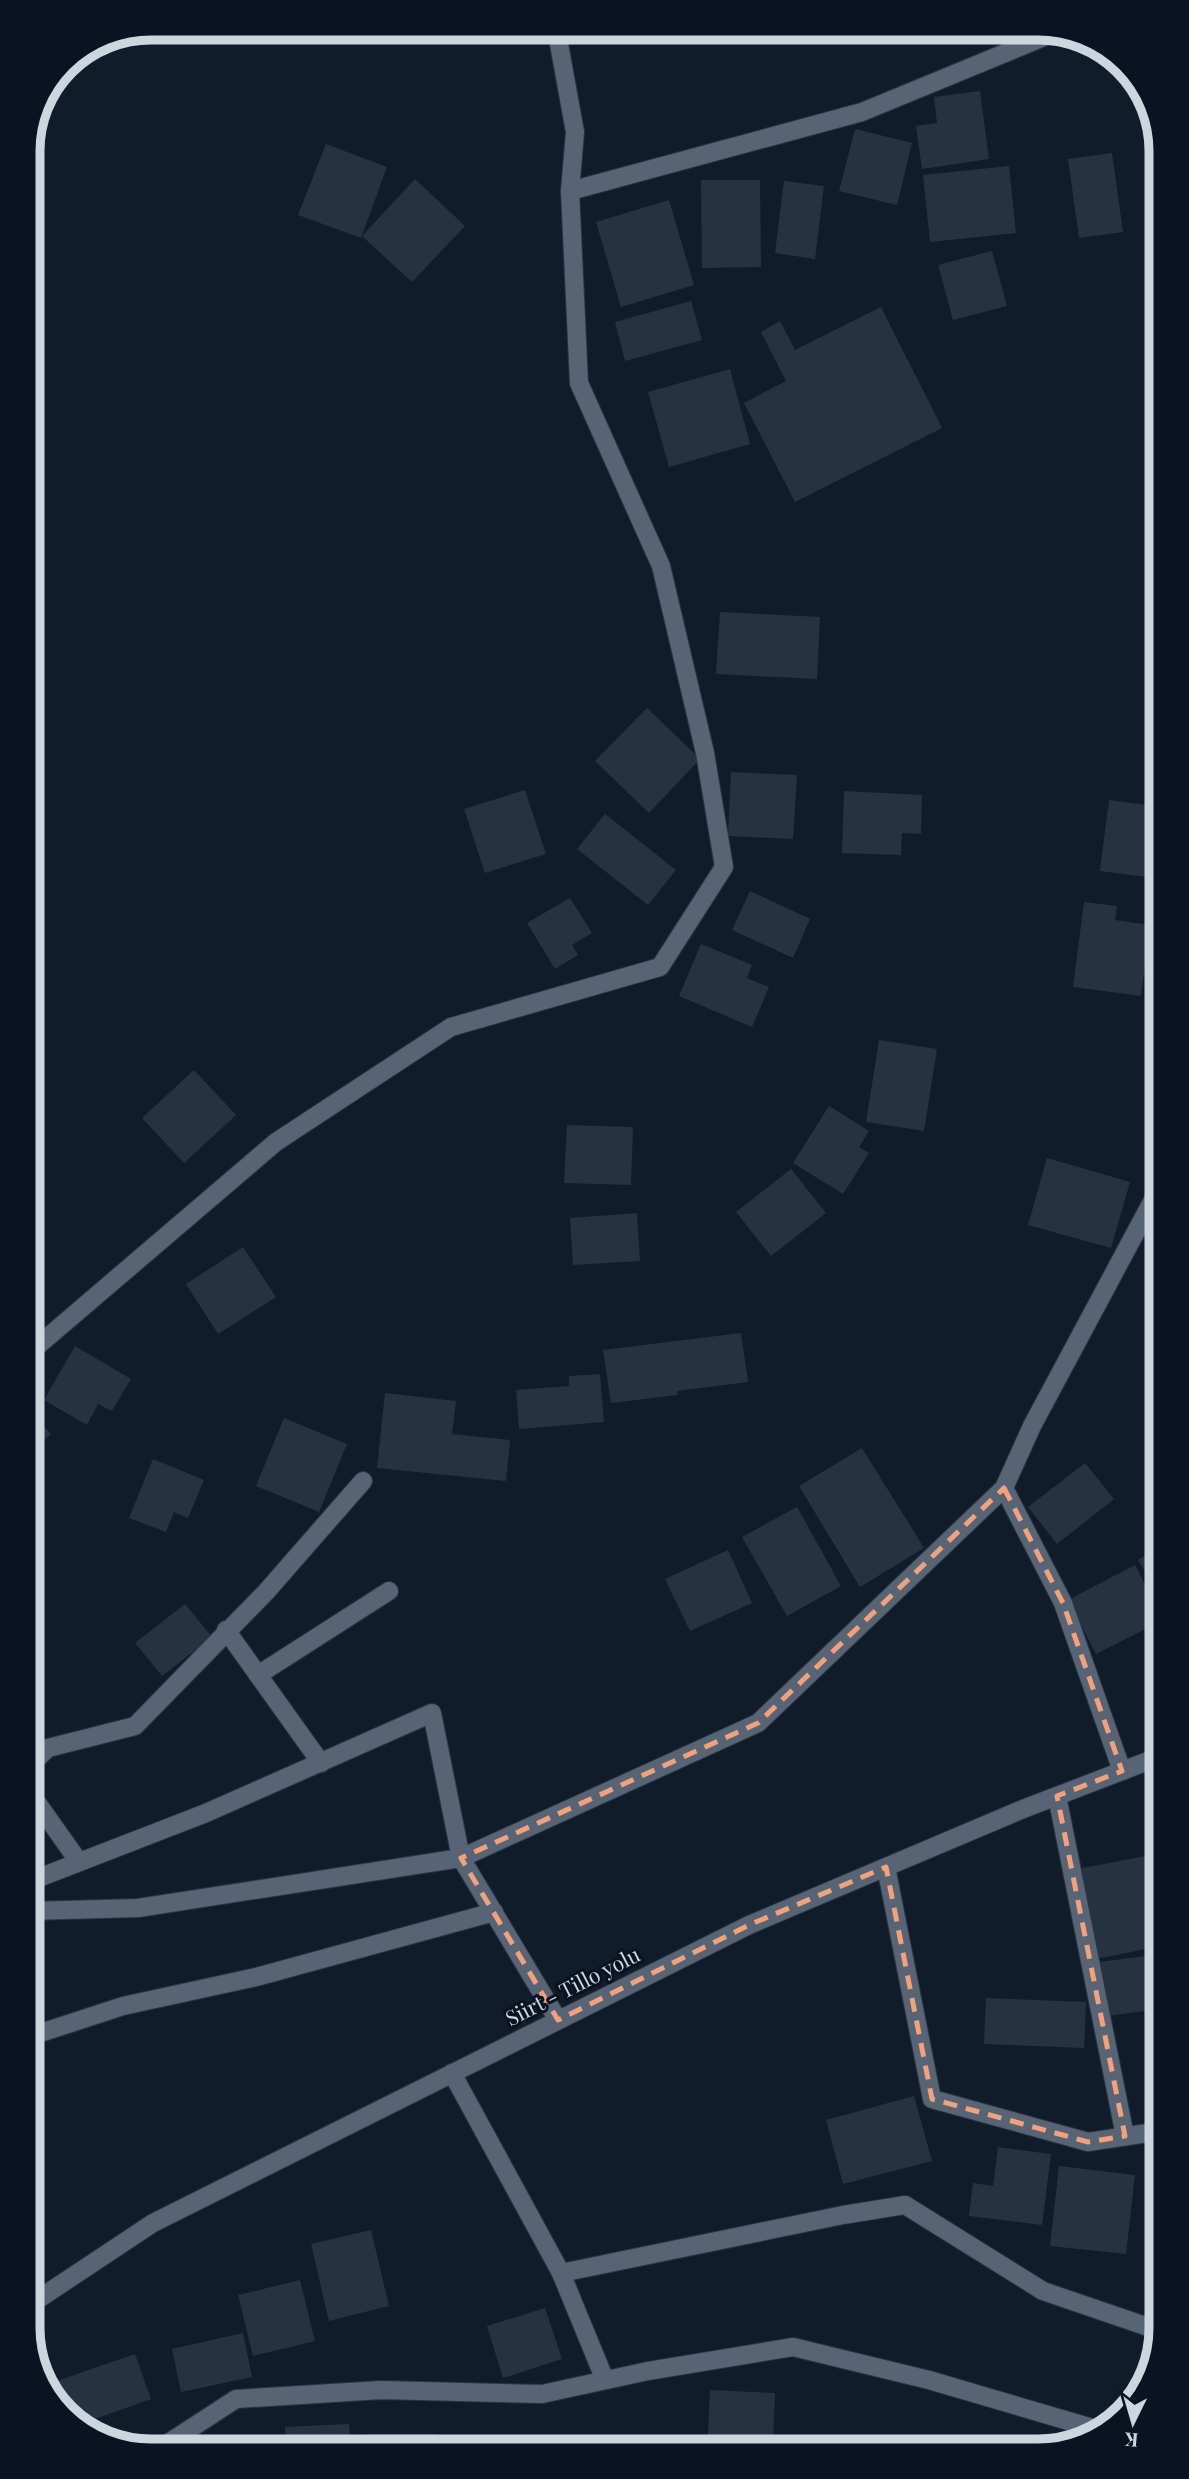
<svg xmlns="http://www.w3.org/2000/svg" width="1189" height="2479" font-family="'Playfair Display',serif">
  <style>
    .building { fill: #263242 }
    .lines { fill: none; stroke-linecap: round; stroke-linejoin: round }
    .street-casing { stroke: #2e3440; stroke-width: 20 }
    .secondary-casing { stroke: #2e3440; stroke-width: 20 }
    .street { stroke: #576476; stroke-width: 18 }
    .secondary { stroke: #576476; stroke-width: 18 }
    .marked { fill: none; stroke: #f1a17b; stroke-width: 5; stroke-dasharray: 14 9; stroke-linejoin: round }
    .labels { text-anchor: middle; stroke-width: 6; stroke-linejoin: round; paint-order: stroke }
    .street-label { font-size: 21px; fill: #cdd5df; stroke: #091321 }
    .rim { fill: none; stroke: #cdd5df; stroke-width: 9 }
  </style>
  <rect width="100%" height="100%" fill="#111c2b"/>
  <g class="building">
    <path d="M980 91 989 159 922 169 916 126 937 123 934 97Z"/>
    <path d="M855 129 912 143 897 205 839 191Z"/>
    <path d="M326 144 387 167 361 238 298 215Z"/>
    <path d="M1112 153 1123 232 1079 238 1068 159Z"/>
    <path d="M1009 166 1016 233 930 242 923 175Z"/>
    <path d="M415 179 465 226 412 282 362 236Z"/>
    <path d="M701 180H760L761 267 702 268Z"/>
    <path d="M784 181 824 186 815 259 775 253Z"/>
    <path d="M669 200 694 285 621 307 596 222Z"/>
    <path d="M992 251 1007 306 953 320 938 265Z"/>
    <path d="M691 301 702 340 625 361 615 322Z"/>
    <path d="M881 307 942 428 795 502 744 403 786 381 761 332 780 321 795 350Z"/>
    <path d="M730 369 750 444 669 467 648 392Z"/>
    <path d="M1161 420V452H1159L1155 421Z"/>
    <path d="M720 612 820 617 817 679 716 674Z"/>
    <path d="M1154 702H1161V783H1150Z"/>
    <path d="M647 708 700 759 649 813 595 761Z"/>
    <path d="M731 772 797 775 793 839 728 836Z"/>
    <path d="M525 790 546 854 485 873 464 809Z"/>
    <path d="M844 791 922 795 921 834 902 833 901 855 842 853Z"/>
    <path d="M1109 800 1161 807V879L1100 871Z"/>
    <path d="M605 814 676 870 648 905 577 849Z"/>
    <path d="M750 891 810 919 793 958 732 930Z"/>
    <path d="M570 898 592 933 572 945 578 955 555 969 527 923Z"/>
    <path d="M1084 902 1117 906 1115 920 1150 925 1141 996 1073 987Z"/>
    <path d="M701 944 752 965 747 978 769 987 752 1027 679 996Z"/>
    <path d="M879 1040 937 1049 924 1131 866 1122Z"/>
    <path d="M194 1070 236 1115 184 1163 142 1118Z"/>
    <path d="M829 1106 869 1131 859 1147 869 1153 843 1194 793 1163Z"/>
    <path d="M567 1125 633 1127 631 1185 564 1183Z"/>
    <path d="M1047 1158 1130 1182 1111 1248 1028 1225Z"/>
    <path d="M791 1169 826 1213 771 1256 736 1212Z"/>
    <path d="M637 1213 640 1261 573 1265 570 1218Z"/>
    <path d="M243 1247 276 1297 218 1334 186 1284Z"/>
    <path d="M741 1333 748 1382 677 1391 678 1395 611 1403 603 1350Z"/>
    <path d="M75 1346 131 1379 112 1411 98 1404 87 1425 44 1400Z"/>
    <path d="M600 1374 604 1422 519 1429 516 1390 569 1386V1376Z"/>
    <path d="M385 1393 456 1401 452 1434 510 1440 506 1481 377 1468Z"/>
    <path d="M28 1409 51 1434 28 1455Z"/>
    <path d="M284 1418 347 1444 319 1512 256 1486Z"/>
    <path d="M862 1448 924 1548 860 1587 799 1486Z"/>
    <path d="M153 1459 204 1480 188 1518 174 1512 166 1532 129 1518Z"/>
    <path d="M1085 1463 1114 1499 1057 1544 1028 1507Z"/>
    <path d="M797 1507 841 1586 787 1616 742 1537Z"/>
    <path d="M1161 1546V1598L1138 1560Z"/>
    <path d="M728 1550 752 1603 690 1631 665 1579Z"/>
    <path d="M1135 1565 1161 1616V1621L1096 1654 1068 1600Z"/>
    <path d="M185 1604 212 1637 162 1676 135 1643Z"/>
    <path d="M1161 1853V1946L1096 1959 1078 1869Z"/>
    <path d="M1161 1954V2009L1106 2016 1099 1962Z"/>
    <path d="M986 1998 1086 2002 1084 2048 984 2044Z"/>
    <path d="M914 2096 932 2161 843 2184 826 2120Z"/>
    <path d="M998 2147 1051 2154 1042 2225 969 2216 973 2183 993 2186Z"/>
    <path d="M1059 2166 1135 2175 1126 2254 1050 2246Z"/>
    <path d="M371 2230 389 2306 329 2321 311 2244Z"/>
    <path d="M300 2280 315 2341 253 2356 238 2295Z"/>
    <path d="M545 2308 562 2359 503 2378 487 2326Z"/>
    <path d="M243 2333 252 2377 181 2392 172 2349Z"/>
    <path d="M135 2354 151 2399 78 2425 51 2392 48 2384Z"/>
    <path d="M710 2390 775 2393 773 2441 708 2437Z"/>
    <path d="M349 2424 351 2451H286L285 2427Z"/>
    <rect x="367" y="2434" width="69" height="17"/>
    <path d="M503 2440 547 2446 546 2451H501Z"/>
  </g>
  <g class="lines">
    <g class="street-casing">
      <g id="street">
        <path d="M570 191 862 112 1056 32"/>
        <path d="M28 1354 276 1142 451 1027 660 967 724 867 705 753 661 566 579 383 570 191 575 132 557 33 552 28"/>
        <path d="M1004 1488 1063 1603 1122 1771"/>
        <path d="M226 1630 321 1763"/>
        <path d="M258 1675 389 1591"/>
        <path d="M28 1767 48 1748 135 1726 266 1592 363 1481"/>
        <path d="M28 1790 79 1862"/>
        <path d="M1057 1796 1125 2136"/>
        <path d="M886 1867 932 2099 1088 2142 1161 2131"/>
        <path d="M28 1911 138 1908 461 1858 432 1713 206 1813 28 1882"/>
        <path d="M558 2020 461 1858 758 1723 1004 1488 1032 1426 1161 1185"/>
        <path d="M28 2037 123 2006 256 1977 494 1912"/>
        <path d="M452 2073 561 2273"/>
        <path d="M605 2380 561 2273 843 2215 905 2205 1043 2291 1160 2331"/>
        <path d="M156 2451 236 2399 381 2390 542 2394 648 2371 793 2347 929 2380 1099 2430"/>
      </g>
    </g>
    <g class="secondary-casing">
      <path id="secondary" d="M28 2306 153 2223 749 1925 1023 1809 1161 1756"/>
    </g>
    <use href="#street" class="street"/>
    <use href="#secondary" class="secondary"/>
  </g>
  <path class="marked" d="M1004 1488 1063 1603 1122 1771 1057 1796 1125 2136 1088 2142 932 2099 886 1867 749 1925 558 2020 461 1858 758 1723Z"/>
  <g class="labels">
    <g class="street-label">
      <text transform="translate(573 1987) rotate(-27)" y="7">Siirt - Tillo yolu</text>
    </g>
  </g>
  <path d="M0 0H1189V2479H0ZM151 40H1038A111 111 0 0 1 1149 151V2328A111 111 0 0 1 1038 2439H151A111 111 0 0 1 40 2328V151A111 111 0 0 1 151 40Z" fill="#091321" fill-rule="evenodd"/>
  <path class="rim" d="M151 40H1038A111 111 0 0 1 1149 151V2328A111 111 0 0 1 1038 2439H151A111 111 0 0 1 40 2328V151A111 111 0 0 1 151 40Z"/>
  <g transform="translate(1133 2423) rotate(185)" stroke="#091321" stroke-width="5" paint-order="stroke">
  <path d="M0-5L12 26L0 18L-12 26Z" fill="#cdd5df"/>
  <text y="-10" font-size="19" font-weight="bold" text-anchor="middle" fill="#cdd5df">K</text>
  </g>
</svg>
